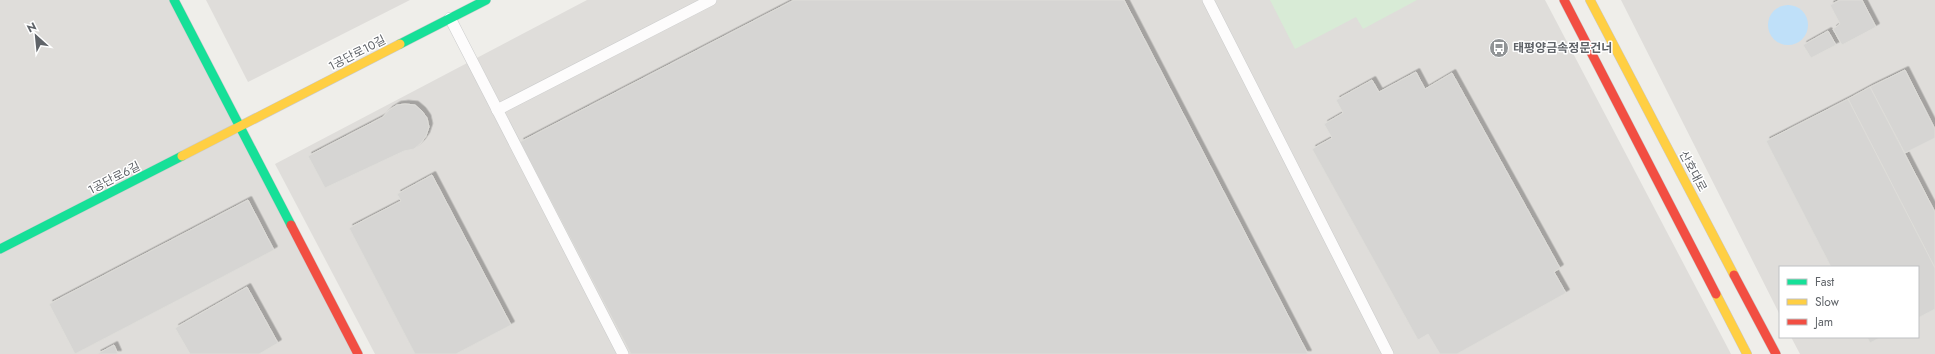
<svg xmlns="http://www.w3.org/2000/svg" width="1935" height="354" font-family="Jost,'Noto Sans KR',sans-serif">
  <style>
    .industrial { fill: #dfddda }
    .green { fill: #d8ebd6 }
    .water { fill: #bfe0f9 }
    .building { fill: #d6d5d3; stroke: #deddd9; filter: url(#shadow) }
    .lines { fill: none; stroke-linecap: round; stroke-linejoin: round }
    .lane-casing { stroke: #cbcccc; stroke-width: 12 }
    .fast-casing { stroke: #cacacb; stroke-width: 10 }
    .slow-casing { stroke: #cacacb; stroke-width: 10 }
    .jam-casing { stroke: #cacacb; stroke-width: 10 }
    .lane { stroke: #fdfcfc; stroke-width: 11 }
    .fast { stroke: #16e098; stroke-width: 9 }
    .slow { stroke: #ffcf43; stroke-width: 9 }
    .jam { stroke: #f24e42; stroke-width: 9 }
    .labels { text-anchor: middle; stroke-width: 3; stroke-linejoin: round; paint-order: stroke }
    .poi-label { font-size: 12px; font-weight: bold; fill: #5f6368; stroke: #fff; text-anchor: start }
    .street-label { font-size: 12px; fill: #5f6368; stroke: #fff }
  </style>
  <defs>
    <filter id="shadow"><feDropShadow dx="3.5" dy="-3.5" stdDeviation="0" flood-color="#0004"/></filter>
  </defs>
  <rect width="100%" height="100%" fill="#efeeea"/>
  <g class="industrial">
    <path d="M0 0H174L358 354H0Z"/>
    <path d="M206 0H410L248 82Z"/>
    <path d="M587 0H1545L1731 354H375L275 164Z"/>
    <path d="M1621 0H1935V354H1800L1791 337H1918V267H1780V315Z"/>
  </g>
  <path class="green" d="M1270 0H1417L1363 29 1356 17 1295 49Z"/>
  <circle class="water" cx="1788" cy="25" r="20"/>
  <g class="building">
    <path d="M794 0H1124L1308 354H631L520 142Z"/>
    <path d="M1840 0H1862L1876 27 1842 45 1833 29 1840 24 1830 5Z"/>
    <path d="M1828 31 1836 45 1811 58 1803 45Z"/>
    <path d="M1905 70 1935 129V138L1905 153 1870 87Z"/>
    <path d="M1416 72 1425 89 1452 73 1560 268 1554 272 1566 293 1457 354H1440L1428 334 1418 340 1312 149 1332 138 1324 124 1343 113 1336 100 1372 80 1379 92Z"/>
    <path d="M1870 87 1935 212V268L1848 99Z"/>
    <path d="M1848 99 1935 268V309L1918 318V267H1831L1766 141Z"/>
    <path d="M405 104 415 105 422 111 427 118 429 127 426 136 421 143 414 149 404 151 325 188 308 156 383 117 389 110 397 105Z"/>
    <path d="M432 175 511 325 456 354H415L349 228 401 201 397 194Z"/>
    <path d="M248 200 274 250 75 354 49 304Z"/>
    <path d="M247 287 278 343 259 354H190L175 328Z"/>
    <path d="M1867 337H1881L1870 343Z"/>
    <path d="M114 345 118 354H97Z"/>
  </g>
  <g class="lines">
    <g class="lane-casing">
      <g id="lane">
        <path d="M1208 0 1388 354"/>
        <path d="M450 18 623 354"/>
        <path d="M497 110 711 0"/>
      </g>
    </g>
    <g class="fast-casing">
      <g id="fast">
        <path d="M174 0 291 225"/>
        <path d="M400 44 486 0"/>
        <path d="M0 249 182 156"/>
      </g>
    </g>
    <g class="slow-casing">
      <g id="slow">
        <path d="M1590 0 1734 275"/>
        <path d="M182 156 400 44"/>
        <path d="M1716 294 1747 354"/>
      </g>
    </g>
    <g class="jam-casing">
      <g id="jam">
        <path d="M1564 0 1716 294"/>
        <path d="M291 225 358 354"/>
        <path d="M1734 275 1776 354"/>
      </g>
    </g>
    <use href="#lane" class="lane"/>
    <use href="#fast" class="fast"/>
    <use href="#slow" class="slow"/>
    <use href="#jam" class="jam"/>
  </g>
  <defs>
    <g id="bus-disc" transform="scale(1)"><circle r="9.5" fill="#919496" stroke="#fff"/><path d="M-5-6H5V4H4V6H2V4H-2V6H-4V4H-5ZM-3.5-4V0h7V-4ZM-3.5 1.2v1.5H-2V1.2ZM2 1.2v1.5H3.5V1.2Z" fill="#fff"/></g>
  </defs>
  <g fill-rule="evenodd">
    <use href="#bus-disc" x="1499" y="48"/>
  </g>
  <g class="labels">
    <g class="poi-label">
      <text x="1513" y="52">태평양금속정문건너</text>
    </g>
    <g class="street-label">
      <text transform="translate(357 53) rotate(-27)" y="4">1공단로10길</text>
      <text transform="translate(1693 171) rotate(62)" y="4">산호대로</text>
      <text transform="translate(114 178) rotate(-27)" y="4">1공단로6길</text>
    </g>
  </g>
  <rect x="1779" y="266" width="140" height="72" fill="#ffffff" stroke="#bfc1c3"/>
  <rect x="1787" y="279" width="20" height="6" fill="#16e098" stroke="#bfc1c3"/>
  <text x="1815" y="286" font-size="12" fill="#5f6368">Fast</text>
  <rect x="1787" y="299" width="20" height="6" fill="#ffcf43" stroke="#bfc1c3"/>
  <text x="1815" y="306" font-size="12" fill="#5f6368">Slow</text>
  <rect x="1787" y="319" width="20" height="6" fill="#f24e42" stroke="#bfc1c3"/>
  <text x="1815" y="326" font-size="12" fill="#5f6368">Jam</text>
  <g transform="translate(36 36) rotate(333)" stroke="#ffffff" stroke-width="3" paint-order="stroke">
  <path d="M0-3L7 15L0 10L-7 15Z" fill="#5f6368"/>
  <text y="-6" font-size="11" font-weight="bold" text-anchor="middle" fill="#5f6368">N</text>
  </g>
</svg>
